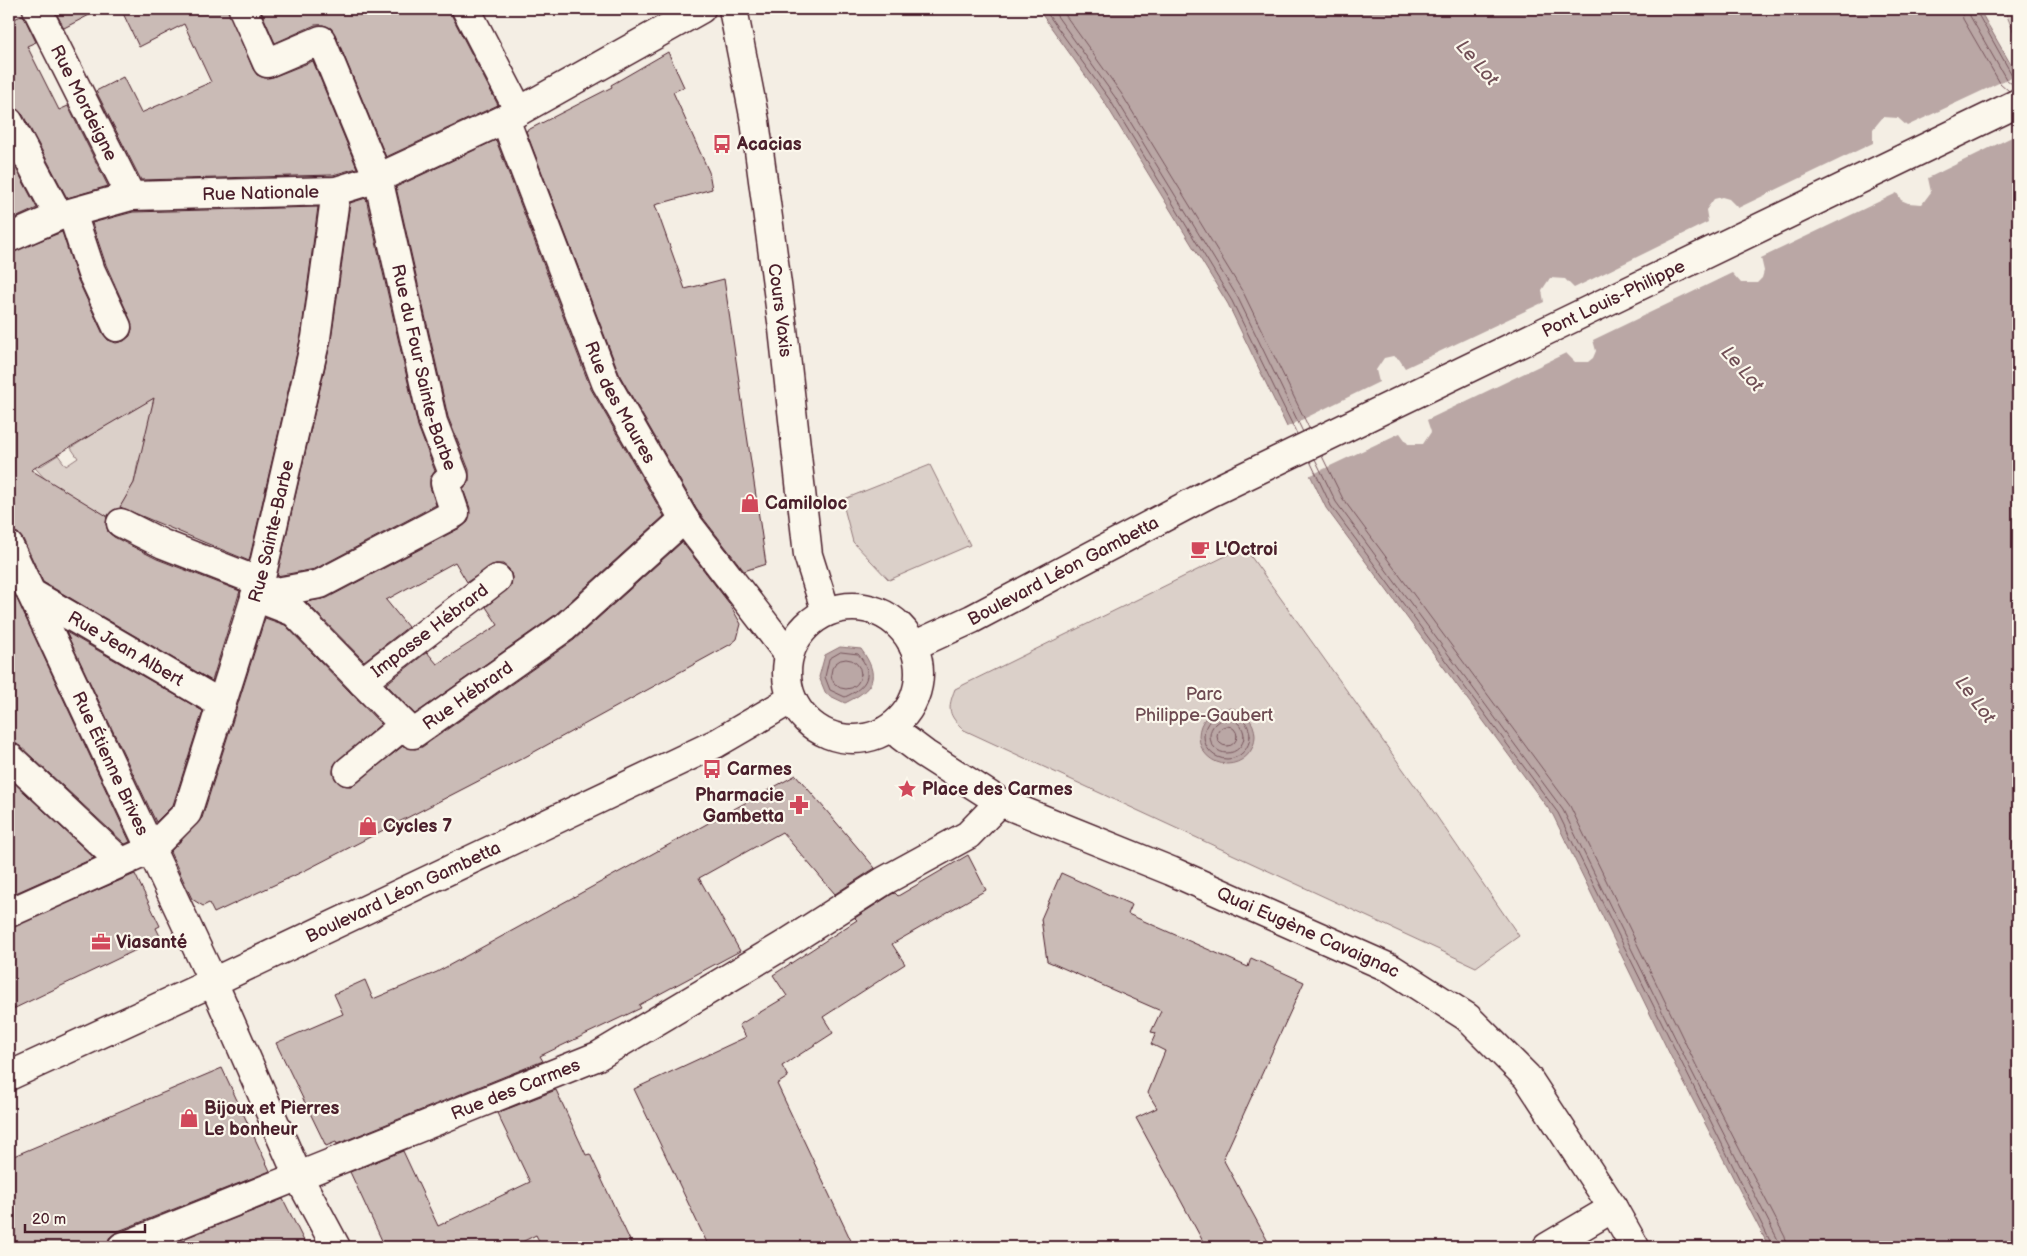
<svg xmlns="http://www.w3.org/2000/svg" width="2027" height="1256" font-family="'Balsamiq Sans',sans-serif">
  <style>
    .green { fill: #dbd0c9; stroke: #92787a }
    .water { fill: #baa7a5; stroke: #8d7174 }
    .pier { fill: #f4eee4 }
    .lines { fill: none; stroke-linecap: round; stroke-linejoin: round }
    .shore { stroke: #77555c; stroke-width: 1 }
    .building { fill: #cabbb6; stroke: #4a1f2b }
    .minor-casing { stroke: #4a1f2b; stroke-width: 31 }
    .major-casing { stroke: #4a1f2b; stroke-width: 31 }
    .minor { stroke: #fbf7ec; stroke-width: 28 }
    .major { stroke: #fbf7ec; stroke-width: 28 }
    .labels { text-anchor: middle; stroke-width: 4.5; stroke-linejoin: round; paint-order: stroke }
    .street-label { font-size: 18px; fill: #4a1f2b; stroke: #fbf7ec }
    .poi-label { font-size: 18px; font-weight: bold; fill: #4a1f2b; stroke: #fbf7ec; text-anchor: start }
    .park-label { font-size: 18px; fill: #6e4b52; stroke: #fbf7ec }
    .water-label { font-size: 19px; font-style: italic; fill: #714f56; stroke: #fbf7ec }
  </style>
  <rect width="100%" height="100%" fill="#f4eee4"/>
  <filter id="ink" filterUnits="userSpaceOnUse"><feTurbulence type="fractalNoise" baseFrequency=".02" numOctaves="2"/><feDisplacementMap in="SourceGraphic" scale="10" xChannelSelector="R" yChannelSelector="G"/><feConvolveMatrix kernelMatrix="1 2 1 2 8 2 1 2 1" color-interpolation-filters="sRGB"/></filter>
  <g filter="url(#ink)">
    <g class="green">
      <path d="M2004 9H2018V42Z"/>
      <path d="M147 390 165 401 149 454 138 461 134 483 113 520 47 481 29 461 35 458 41 466 58 455 66 466 78 458 71 448 108 424Z"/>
      <path d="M930 465 970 545 889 580 853 542 842 500Z"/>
      <path d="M1244 547 1433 811 1519 936 1476 967 964 730C948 715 947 709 955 689Z"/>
    </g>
    <g class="water">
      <path d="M1038 9H1979L2018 77V1247H1769L1679 1073 1553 815 1326 508 1228 304 1105 103Z"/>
      <path d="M840 647 861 649C881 677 874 689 845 703L826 694 819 677 825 655Z"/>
      <circle cx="1227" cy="736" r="28"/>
    </g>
    <path class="pier" d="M2018 74V134L1928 178 1931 192 1922 204 1908 203 1901 200 1897 193 1761 258 1764 271 1762 278 1757 283H1741L1732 273 1593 340 1596 351 1593 358 1588 362H1575L1566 353 1427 420 1431 432 1423 444H1408L1400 433 1309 476 1285 428 1379 382 1376 370 1384 358 1393 356 1399 359 1405 368 1544 302 1542 290 1550 278 1565 279 1574 288 1708 222 1706 210 1714 199 1722 197 1729 199 1738 208 1873 143V129L1883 117 1898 118 1907 126Z"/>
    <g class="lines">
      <g class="shore">
        <path d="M1044 9 1110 100 1232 301 1297 434"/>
        <path d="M1052 9 1115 97 1238 298 1303 432"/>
        <path d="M1061 9 1121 93 1244 294 1309 428"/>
        <path d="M1961 9 1963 19 2000 83 2009 91"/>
        <path d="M1969 9 1970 16 2006 79 2012 84 2018 85"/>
        <path d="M1975 9 2012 75 2018 78"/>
        <path d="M1322 456 1343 499 1570 806 1696 1065 1785 1237 1787 1247"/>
        <path d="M1315 459 1336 502 1563 810 1690 1068 1778 1240 1779 1247"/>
        <path d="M1310 461 1331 506 1558 813 1773 1247"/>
        <path d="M841 652 858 654C875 674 867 687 845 697L830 690 825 677 829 659Z"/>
        <circle cx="846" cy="674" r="15"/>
        <circle cx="1227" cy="736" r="23"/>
        <circle cx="1227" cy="736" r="17"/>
        <circle cx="1227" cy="736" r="10"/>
      </g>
    </g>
    <g class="building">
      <path d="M9 9 14 19 23 15 36 42 27 46 59 110 68 106 108 186 67 198 23 115 17 109 9 106Z"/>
      <path d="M54 9H101L64 28Z"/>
      <path d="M121 9H228L253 69 257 75 265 78 273 77 313 61 357 168 333 175 141 180 96 91 123 77 141 113 211 82 184 24 139 47Z"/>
      <path d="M260 9H450L452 16 498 105 386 157 335 34 331 28 323 25H315L275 43Z"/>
      <path d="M668 52 684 87 673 92 709 172 712 189 655 205 685 289 724 279 766 564 744 571 697 510 620 376 526 131 612 87 611 85Z"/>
      <path d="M496 140 591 389 664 516 555 615 415 714 386 684 427 652 437 664 498 625 486 607 511 585 512 577 509 569 503 564H495L467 582 455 562 386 600 408 627 364 661 306 602 327 598 462 527 468 522 470 508 463 489 469 481V470L448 417 396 187Z"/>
      <path d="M9 155 37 208 9 221Z"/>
      <path d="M366 198 418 426 435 471 430 478V487L436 505 315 569 277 576 331 341 350 203Z"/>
      <path d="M318 207 301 335 249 561 120 507 134 483 154 398 31 470 107 516 106 524 108 532 114 537 157 559 240 591 212 681 43 582 23 539 18 533 9 531V253L62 232 77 278 103 334 108 340 116 343 124 341 130 336 132 329 131 321 106 265 92 223 133 212Z"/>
      <path d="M682 542 729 603 741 624 737 639 731 644 525 757 304 871 214 913 209 903 203 906 192 899 170 852 202 818 265 618 285 625 381 724 334 765 333 773 336 780 342 785 351 786 403 746 415 749 422 747 574 640Z"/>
      <path d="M9 582 130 842 125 844 20 746 9 742Z"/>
      <path d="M66 632 203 711 173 805 156 822Z"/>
      <path d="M796 775 875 868 835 894 782 832 699 878 740 951 639 1005 641 1008 540 1056 543 1061 337 1144 336 1142 326 1146 276 1043 343 1014 334 994 365 980 373 999 437 972Z"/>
      <path d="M9 778 94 858 9 896Z"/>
      <path d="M968 855 986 890 892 944 905 964 823 1017 833 1033 782 1066 788 1077 777 1084 854 1247H709L634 1089 746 1037 739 1025 787 996 773 975 857 920 855 918 892 894 895 893 898 896Z"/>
      <path d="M1061 873 1132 905 1128 914 1248 967 1251 958 1304 982 1223 1159 1271 1247H1206L1136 1118 1157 1108 1148 1093 1165 1051 1151 1044 1156 1033 1151 1032 1161 1011 1047 961 1041 919Z"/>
      <path d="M135 874 160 926 156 928 161 938 9 1011V928Z"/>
      <path d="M222 1068 270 1171 116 1232 109 1238 107 1247H9V1158Z"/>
      <path d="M556 1090 586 1155 590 1154 633 1247H542L536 1235 512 1247H385L350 1172 403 1151 438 1226 530 1182 497 1113Z"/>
      <path d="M283 1199 307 1247H163Z"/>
    </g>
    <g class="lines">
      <g class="minor-casing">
        <g id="minor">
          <path id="s1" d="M37 9 131 196"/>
          <path id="s2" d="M243 9 267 63 321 40 378 178 433 422 454 476 445 483 455 513 320 584 255 596"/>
          <path d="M466 9 519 111"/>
          <path id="s3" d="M505 119 606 383 684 519 789 655"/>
          <path d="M9 122 59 216"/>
          <path d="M72 213 91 271 117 327"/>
          <path id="s4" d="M9 238 59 216 131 196 336 191 378 178 505 119 701 9"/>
          <path d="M121 523 163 544 260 582"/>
          <path id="s5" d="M9 546 213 982 298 1176 336 1247"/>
          <path id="s6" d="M31 593 221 704"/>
          <path id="s7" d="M255 597 294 612 413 734 565 627 684 519"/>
          <path id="s8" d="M362 682 497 579"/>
          <path id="s9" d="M894 726 901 736 925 754 1000 802 1171 871 1392 969 1467 1017 1527 1077 1613 1208 1635 1247"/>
          <path d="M9 757 121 862"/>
          <path d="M348 771 404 725"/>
          <path id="s10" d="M9 913 150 850 187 813 260 582 316 338 336 191"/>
          <path id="s11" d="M122 1247 598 1056 784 945 884 881 968 835 1000 802"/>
          <path d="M1547 1247 1613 1208"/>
        </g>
      </g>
      <g class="major-casing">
        <g id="major">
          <path id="s12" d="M733 9 755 121 783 329 808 555 826 612"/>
          <circle cx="853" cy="673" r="66"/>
          <path id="s13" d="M913 646 972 619 1210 493 2018 103"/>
          <path id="s14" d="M9 1076 213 982 717 743 792 699"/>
        </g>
      </g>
      <use href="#minor" class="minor"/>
      <use href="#major" class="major"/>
    </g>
  </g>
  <defs>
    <g id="bus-bare" transform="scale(1.5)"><path d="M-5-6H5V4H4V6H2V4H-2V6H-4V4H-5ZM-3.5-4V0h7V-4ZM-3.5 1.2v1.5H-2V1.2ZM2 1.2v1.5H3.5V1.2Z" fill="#d1495b" stroke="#fbf7ec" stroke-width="2.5" paint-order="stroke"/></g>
    <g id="shop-bare" transform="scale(1.5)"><path d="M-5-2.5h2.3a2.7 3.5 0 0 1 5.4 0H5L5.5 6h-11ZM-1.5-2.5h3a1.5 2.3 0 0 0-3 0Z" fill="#d1495b" stroke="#fbf7ec" stroke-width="2.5" paint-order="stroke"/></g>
    <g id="cafe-bare" transform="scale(1.5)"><path d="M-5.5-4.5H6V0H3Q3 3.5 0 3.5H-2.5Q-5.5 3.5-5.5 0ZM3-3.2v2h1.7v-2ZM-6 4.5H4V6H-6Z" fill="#d1495b" stroke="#fbf7ec" stroke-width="2.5" paint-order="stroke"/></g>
    <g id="sight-bare" transform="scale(1.5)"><path d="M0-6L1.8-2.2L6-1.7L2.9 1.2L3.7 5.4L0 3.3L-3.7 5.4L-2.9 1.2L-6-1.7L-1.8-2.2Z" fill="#d1495b" stroke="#fbf7ec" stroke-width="2.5" paint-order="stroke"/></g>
    <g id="pharmacy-bare" transform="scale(1.5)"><path d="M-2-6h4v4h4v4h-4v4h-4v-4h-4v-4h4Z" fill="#d1495b" stroke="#fbf7ec" stroke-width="2.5" paint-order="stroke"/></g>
    <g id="office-bare" transform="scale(1.5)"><path d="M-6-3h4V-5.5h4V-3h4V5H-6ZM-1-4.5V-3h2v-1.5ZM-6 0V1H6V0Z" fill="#d1495b" stroke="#fbf7ec" stroke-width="2.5" paint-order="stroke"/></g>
  </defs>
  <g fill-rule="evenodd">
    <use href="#bus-bare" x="722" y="144"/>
    <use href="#shop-bare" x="750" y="503"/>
    <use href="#cafe-bare" x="1200" y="549"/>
    <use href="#bus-bare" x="712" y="769"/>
    <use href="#sight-bare" x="907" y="789"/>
    <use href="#pharmacy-bare" x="799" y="805"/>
    <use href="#shop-bare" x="368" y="826"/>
    <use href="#office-bare" x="101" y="942"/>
    <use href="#shop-bare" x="189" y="1118"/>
  </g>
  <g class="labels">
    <g class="street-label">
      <text dy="6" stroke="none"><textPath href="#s1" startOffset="105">Rue Mordeigne</textPath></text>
      <text dy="6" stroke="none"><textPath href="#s4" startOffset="259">Rue Nationale</textPath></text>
      <text dy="6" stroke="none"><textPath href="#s13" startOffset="782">Pont Louis-Philippe</textPath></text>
      <text dy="6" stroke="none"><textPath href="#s12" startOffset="305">Cours Vaxis</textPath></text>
      <text dy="6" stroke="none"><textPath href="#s2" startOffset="462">Rue du Four Sainte-Barbe</textPath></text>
      <text dy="6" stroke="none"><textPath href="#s3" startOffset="306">Rue des Maures</textPath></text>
      <text dy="6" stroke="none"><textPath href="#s10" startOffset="501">Rue Sainte-Barbe</textPath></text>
      <text dy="6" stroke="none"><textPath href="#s13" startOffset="168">Boulevard Léon Gambetta</textPath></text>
      <text dy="6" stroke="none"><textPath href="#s8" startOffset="85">Impasse Hébrard</textPath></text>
      <text dy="6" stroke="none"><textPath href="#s6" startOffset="110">Rue Jean Albert</textPath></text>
      <text dy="6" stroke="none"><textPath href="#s7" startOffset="279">Rue Hébrard</textPath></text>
      <text dy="6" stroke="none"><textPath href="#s5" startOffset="240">Rue Étienne Brives</textPath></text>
      <text dy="6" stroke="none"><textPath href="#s14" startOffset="435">Boulevard Léon Gambetta</textPath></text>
      <text dy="6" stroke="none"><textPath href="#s9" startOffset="466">Quai Eugène Cavaignac</textPath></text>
      <text dy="6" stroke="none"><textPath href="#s11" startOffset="424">Rue des Carmes</textPath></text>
    </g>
    <g class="poi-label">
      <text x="737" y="150">Acacias</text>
      <text x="765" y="509">Camiloloc</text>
      <text x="1215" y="555">L'Octroi</text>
      <text x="727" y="775">Carmes</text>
      <text x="922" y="795">Place des Carmes</text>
      <text x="784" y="801" text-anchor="end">Pharmacie<tspan x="784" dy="21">Gambetta</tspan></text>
      <text x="383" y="832">Cycles 7</text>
      <text x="116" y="948">Viasanté</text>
      <text x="204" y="1114">Bijoux et Pierres<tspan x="204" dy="21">Le bonheur</tspan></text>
    </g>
    <g class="park-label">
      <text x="1204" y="700">Parc<tspan x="1204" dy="21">Philippe-Gaubert</tspan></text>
    </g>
    <g class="water-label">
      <text transform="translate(1478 62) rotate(49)" y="7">Le Lot</text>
      <text transform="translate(1743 368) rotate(49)" y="7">Le Lot</text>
      <text transform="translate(1976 699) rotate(53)" y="7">Le Lot</text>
    </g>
  </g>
  <rect width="2027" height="1256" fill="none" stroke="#fbf7ec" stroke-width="30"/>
  <rect x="15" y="15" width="1997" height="1226" fill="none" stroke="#4a1f2b" stroke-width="2" filter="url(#ink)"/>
  <path d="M25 1224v8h120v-8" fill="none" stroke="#4a1f2b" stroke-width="2.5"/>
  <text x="32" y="1224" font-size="15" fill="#4a1f2b" stroke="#fbf7ec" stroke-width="4" paint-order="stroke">20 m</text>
</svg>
